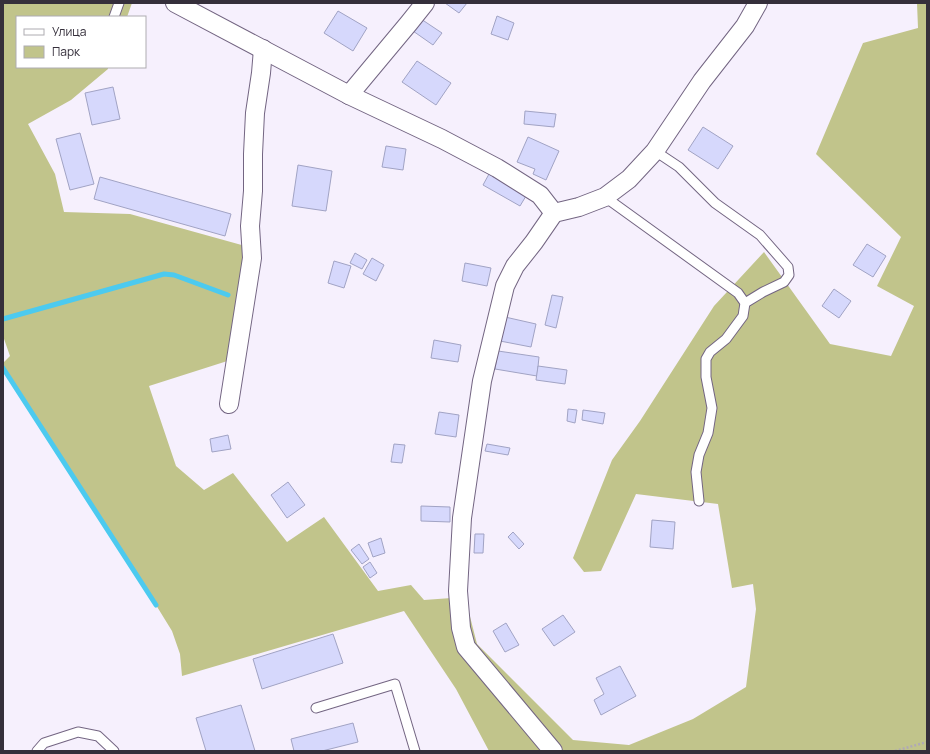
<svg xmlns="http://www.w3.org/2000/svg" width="930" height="754" font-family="Manrope,sans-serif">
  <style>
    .green { fill: #c1c48b }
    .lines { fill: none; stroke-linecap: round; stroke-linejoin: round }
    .stream { stroke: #4ccaef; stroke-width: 5 }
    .building { fill: #d6d8fc; stroke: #a1a3c4 }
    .lane-casing { stroke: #736582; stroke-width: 11 }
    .street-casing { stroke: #736582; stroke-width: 20 }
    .path { stroke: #afa9b6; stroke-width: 2.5; stroke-dasharray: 2 2; stroke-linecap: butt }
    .lane { stroke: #fff; stroke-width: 9 }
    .street { stroke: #fff; stroke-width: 18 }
  </style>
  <rect width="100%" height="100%" fill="#f6f0fd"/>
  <path class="green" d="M3 3H132L127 17H17V67H108V69L71 100 28 124 55 174 64 212 130 214 256 249 243 356 149 386 176 466 204 490 233 473 287 542 324 517 378 591 411 585 424 600 465 597 477 644 573 740 629 745 693 719 746 687 756 609 753 584 732 588 718 504 636 494 601 571 584 572 573 558 612 460 640 421 714 306 764 252 830 344 891 356 914 306 877 286 901 237 816 154 863 43 918 28 917 3H927V751H489L456 689 404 611 182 676 180 654 172 631 156 605 3 368V363L10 356 3 336Z"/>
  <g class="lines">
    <g class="stream">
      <path d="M3 319 164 274 174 275 228 295"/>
      <path d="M3 368 156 605"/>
    </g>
  </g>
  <g class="building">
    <path d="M445 3H467L459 13Z"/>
    <path d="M338 11 367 28 353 51 324 33Z"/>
    <path d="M497 16 514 23 508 40 491 34Z"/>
    <path d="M421 19 442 33 433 45 413 31Z"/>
    <path d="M417 61 451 83 436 105 402 82Z"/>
    <path d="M113 87 120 119 92 125 85 93Z"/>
    <path d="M525 111 556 114 554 127 524 124Z"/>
    <path d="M703 127 733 146 718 169 688 150Z"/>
    <path d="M80 133 94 184 70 190 56 139Z"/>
    <path d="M528 137 559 151 546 180 533 174 535 169 517 162Z"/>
    <path d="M386 146 406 149 403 170 382 167Z"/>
    <path d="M298 165 332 171 326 211 292 206Z"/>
    <path d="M489 174 526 196 520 206 483 185Z"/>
    <path d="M100 177 231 214 225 236 94 199Z"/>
    <path d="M867 244 886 256 873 277 853 265Z"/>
    <path d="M355 253 367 260 362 269 350 263Z"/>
    <path d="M372 258 384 265 376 281 363 274Z"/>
    <path d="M334 261 351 266 344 288 328 283Z"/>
    <path d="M465 263 491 268 487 286 462 281Z"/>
    <path d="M834 289 851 301 839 318 822 306Z"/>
    <path d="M552 295 563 297 556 328 545 325Z"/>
    <path d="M505 317 536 324 531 347 500 341Z"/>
    <path d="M434 340 461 345 458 362 431 358Z"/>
    <path d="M498 351 539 357 537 376 495 369Z"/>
    <path d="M538 366 567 370 565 384 536 380Z"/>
    <path d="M568 409 577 410 575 423 567 421Z"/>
    <path d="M583 410 605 413 603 424 582 420Z"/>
    <path d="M439 412 459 415 456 437 435 434Z"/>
    <path d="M228 435 231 449 212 452 210 439Z"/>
    <path d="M394 444 405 445 402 463 391 462Z"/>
    <path d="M487 444 510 448 508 455 485 451Z"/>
    <path d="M288 482 305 505 287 518 271 495Z"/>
    <path d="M421 506 450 507V522L421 521Z"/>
    <path d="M652 520 675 522 673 549 650 547Z"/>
    <path d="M513 532 524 544 519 549 508 537Z"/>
    <path d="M475 534H484L483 553H474Z"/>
    <path d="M381 538 385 553 373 557 368 543Z"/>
    <path d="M359 544 369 559 362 564 351 550Z"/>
    <path d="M370 562 377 573 370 578 363 567Z"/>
    <path d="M563 615 575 632 554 646 542 629Z"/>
    <path d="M506 623 519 645 505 652 493 631Z"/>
    <path d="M333 634 343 663 262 689 253 659Z"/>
    <path d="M620 666 636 696 601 715 594 700 604 694 596 678Z"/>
    <path d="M241 705 255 751H206L196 718Z"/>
    <path d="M353 723 358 742 322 751H294L291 739Z"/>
  </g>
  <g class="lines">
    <g class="lane-casing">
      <g id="lane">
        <path d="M114 17 119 3"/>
        <path d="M655 151 679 167 715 203 760 235 788 267 789 275 784 282 763 292 745 303"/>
        <path d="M605 197 738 293 745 303 743 316 726 339 710 352 706 359V377L712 408 708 433 699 455 696 472 699 501"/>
        <path d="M316 708 395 684 415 751"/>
        <path d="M37 751 44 743 78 732 98 736 114 751"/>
      </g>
    </g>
    <g class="street-casing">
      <g id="street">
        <path d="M175 3 349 95 442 139 497 168 540 195 554 213"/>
        <path d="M349 95 409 23 425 3"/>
        <path d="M229 404 252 258 250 226 253 191V154L255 113 261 73 263 49"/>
        <path d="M553 751 466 647 461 628 458 591 462 518 482 381 505 286 515 266 534 242 554 213 579 207 605 197 629 179 655 151 702 81 745 26 758 3"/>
      </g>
    </g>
    <path class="path" d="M895 751 927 742"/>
    <use href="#lane" class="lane"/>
    <use href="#street" class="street"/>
  </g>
  <rect width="930" height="754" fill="none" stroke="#352f3b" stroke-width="8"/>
  <rect x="16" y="16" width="130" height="52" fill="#ffffff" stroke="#aeacb1"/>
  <rect x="24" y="29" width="20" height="6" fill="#ffffff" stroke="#aeacb1"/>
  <text x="52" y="36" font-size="12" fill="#352f3b">Улица</text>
  <rect x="24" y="46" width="20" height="12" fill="#c1c48b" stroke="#aeacb1"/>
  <text x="52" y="56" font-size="12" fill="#352f3b">Парк</text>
</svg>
